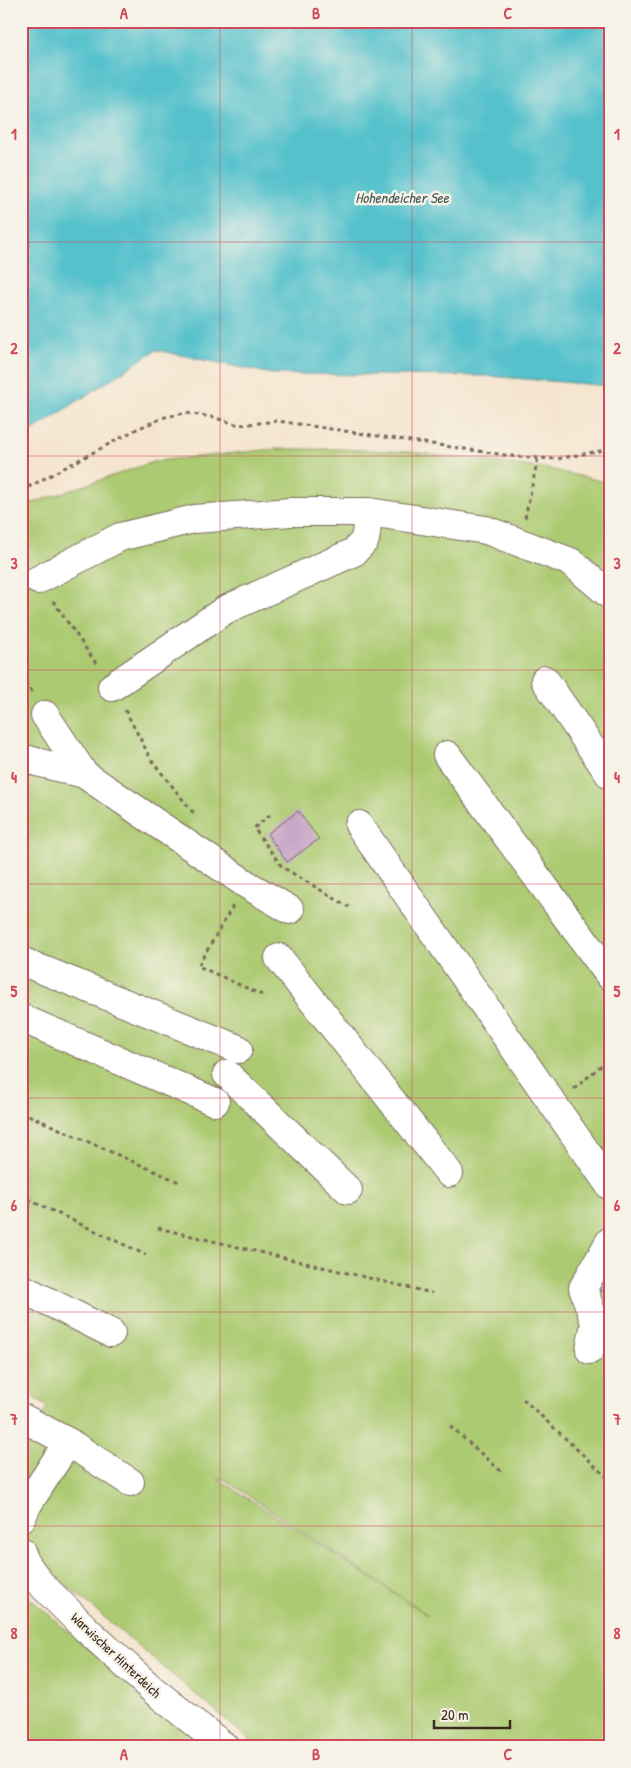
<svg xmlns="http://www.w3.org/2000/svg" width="631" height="1768" font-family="'Patrick Hand',sans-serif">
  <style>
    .green { fill: #acca71; stroke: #747a48; fill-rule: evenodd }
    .water { fill: #54c1cc; stroke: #487675 }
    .building { fill: #c19bc2 }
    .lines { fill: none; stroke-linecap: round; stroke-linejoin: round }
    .minor-casing { stroke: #7c6b5c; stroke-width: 30 }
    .path { stroke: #7c6b5c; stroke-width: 3; stroke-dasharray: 4 4; stroke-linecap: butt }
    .minor { stroke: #fff; stroke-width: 28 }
    .grid { fill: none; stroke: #d1495b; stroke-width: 1; stroke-opacity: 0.55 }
    .labels { text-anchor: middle; stroke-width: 5; stroke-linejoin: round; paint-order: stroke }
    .street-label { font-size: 14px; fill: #3b2a1e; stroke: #f7f3e8 }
    .water-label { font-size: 15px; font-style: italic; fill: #425752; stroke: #f7f3e8 }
    .neatline { fill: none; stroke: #d1495b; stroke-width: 2 }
    .grid-label { font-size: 16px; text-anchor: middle; font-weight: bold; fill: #d1495b }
  </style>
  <rect width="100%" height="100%" fill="#f7f3e8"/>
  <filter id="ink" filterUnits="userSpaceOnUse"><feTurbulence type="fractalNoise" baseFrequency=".02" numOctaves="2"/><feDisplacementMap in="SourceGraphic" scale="10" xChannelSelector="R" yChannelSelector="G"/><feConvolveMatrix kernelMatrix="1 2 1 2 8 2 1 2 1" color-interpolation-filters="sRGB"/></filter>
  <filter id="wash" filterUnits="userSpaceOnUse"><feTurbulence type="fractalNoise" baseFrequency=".0096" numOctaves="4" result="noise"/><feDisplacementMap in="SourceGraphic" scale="20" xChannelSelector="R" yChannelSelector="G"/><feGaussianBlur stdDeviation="1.12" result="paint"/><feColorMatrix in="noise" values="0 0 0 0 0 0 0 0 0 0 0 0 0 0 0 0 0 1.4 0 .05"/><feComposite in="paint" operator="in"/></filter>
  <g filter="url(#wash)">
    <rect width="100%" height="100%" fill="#f5e5cf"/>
    <g class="green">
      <path d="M275 449H339L411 452 549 469 610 483V1747H258L41 1564 21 1551V1452L47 1407 21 1389V507L156 461ZM218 1478 225 1480 428 1615 218 1479Z"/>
      <path d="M21 1591 205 1747H21Z"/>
    </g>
    <path class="water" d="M21 21H610V386L488 376 272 374 156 350 21 438Z"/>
    <g id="blocks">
      <g class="building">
        <path d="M298 811 319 839 287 862 267 834Z"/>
        <path d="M610 1253V1296L591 1285Z"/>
      </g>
    </g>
  </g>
  <g filter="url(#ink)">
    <use href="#blocks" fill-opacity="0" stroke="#7c6b5c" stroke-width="1"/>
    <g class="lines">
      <g class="minor-casing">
        <g id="minor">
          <path d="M38 580 120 537 194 519 291 512H369L486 530 571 562 610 595"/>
          <path d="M545 680 610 775"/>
          <path d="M112 687 225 610 354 552 365 540 369 512"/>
          <path d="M45 715 84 774 246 884 290 910"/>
          <path d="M447 755 610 976"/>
          <path d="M25 759 84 774"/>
          <path d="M359 825 610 1186"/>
          <path d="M279 958 449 1173"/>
          <path d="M21 961 238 1049"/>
          <path d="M21 1018 215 1102"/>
          <path d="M227 1074 348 1190"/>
          <path d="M21 1288 111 1333"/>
          <path d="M590 1350 595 1323 583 1288 610 1241"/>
          <path d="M21 1417 68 1442 130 1482"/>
          <path d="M21 1519 28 1504 68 1442"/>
          <path d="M21 1551 25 1562 40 1583 86 1629 153 1690 225 1747"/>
        </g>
      </g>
      <g class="path">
        <path d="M21 491 137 429 165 417 186 413 212 417 239 425 278 421 518 457 557 459 610 449"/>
        <path d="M525 518 538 458"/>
        <path d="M53 601 98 666"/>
        <path d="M21 675 32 693"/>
        <path d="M125 710 152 761 196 816"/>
        <path d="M270 815 254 828 282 867 349 907"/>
        <path d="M233 906 198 966 262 995"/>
        <path d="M574 1089 610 1058"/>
        <path d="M21 1112 179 1182"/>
        <path d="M21 1196 146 1255"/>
        <path d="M158 1228 432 1293"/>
        <path d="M523 1399 610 1480"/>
        <path d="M450 1426 502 1472"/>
      </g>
      <use href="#minor" class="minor"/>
    </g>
  </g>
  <path class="grid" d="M220 21V1747M412 21V1747M21 242H610M21 456H610M21 670H610M21 884H610M21 1098H610M21 1312H610M21 1526H610"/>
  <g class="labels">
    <g class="street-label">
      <text transform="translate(116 1655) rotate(43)" y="5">Warwischer Hinterdeich</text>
    </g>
    <g class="water-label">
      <text x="402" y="203">Hohendeicher See</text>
    </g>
  </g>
  <rect width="631" height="1768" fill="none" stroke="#f7f3e8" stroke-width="55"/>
  <path d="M434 1720v8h76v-8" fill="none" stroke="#3b2a1e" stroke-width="2.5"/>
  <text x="441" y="1720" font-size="15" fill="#3b2a1e" stroke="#f7f3e8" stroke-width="4" paint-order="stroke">20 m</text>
  <rect x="28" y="28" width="576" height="1712" class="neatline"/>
  <g class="grid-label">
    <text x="124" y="19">A</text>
    <text x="316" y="19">B</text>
    <text x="508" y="19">C</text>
    <text x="14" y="140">1</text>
    <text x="617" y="140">1</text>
    <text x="14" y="354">2</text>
    <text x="617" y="354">2</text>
    <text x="14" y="569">3</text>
    <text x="617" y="569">3</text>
    <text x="14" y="783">4</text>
    <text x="617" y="783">4</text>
    <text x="14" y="997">5</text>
    <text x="617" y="997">5</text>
    <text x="14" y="1211">6</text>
    <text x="617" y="1211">6</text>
    <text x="14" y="1425">7</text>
    <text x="617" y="1425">7</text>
    <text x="14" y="1639">8</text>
    <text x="617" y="1639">8</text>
    <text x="124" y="1760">A</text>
    <text x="316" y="1760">B</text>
    <text x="508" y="1760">C</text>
  </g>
</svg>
